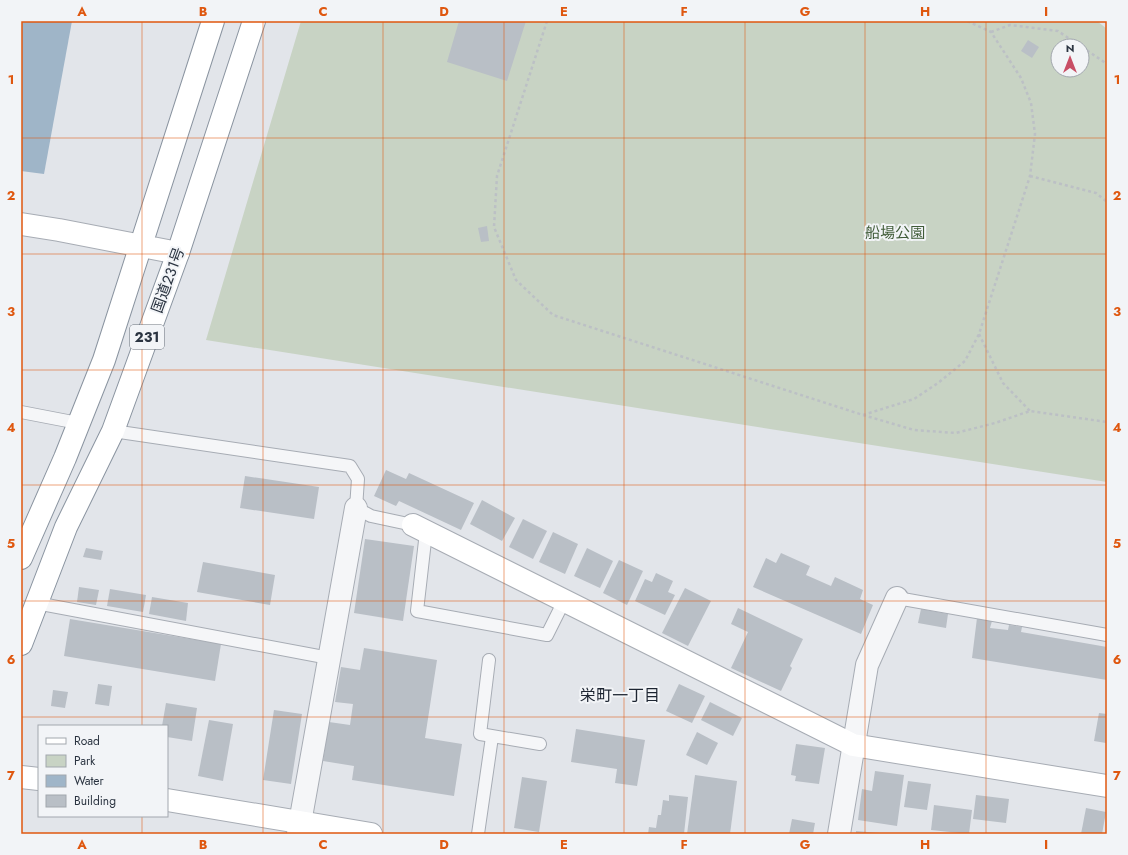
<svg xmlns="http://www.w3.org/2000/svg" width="1128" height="855" font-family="Jost,'Noto Sans JP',sans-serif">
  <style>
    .green { fill: #c8d3c4; fill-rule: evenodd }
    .water { fill: #9fb5c8 }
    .building { fill: #b9bfc6 }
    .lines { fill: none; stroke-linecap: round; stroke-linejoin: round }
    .lane-casing { stroke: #a7acb4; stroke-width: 14 }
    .street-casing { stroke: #a7acb4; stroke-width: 24 }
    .secondary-casing { stroke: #a7acb4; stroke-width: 24 }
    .highway-casing { stroke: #8a94a0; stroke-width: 24 }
    .path { stroke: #bcc0c5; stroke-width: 2.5; stroke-dasharray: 3 3; stroke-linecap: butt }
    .lane { stroke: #f5f6f8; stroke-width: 12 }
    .street { stroke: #f5f6f8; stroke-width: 22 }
    .secondary { stroke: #fff; stroke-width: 22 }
    .highway { stroke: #fff; stroke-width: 22 }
    .grid { fill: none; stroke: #df570f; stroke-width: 1; stroke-opacity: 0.55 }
    .labels { text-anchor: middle; stroke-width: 4; stroke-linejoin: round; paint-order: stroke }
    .shield { fill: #f2f4f7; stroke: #676e78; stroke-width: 1 }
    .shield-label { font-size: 14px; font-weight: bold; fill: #2b3441 }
    .park-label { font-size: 15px; fill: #415c39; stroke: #f2f4f7 }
    .street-label { font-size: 15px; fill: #2b3441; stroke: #f2f4f7 }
    .neighbourhood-label { font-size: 16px; fill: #1d2532; stroke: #f2f4f7 }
    .neatline { fill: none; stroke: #df570f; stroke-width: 1.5 }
    .grid-label { font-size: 13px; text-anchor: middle; font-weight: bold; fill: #df570f }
  </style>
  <rect width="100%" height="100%" fill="#e2e5ea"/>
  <path class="green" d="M301 21H1097L1107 29V482L206 340ZM1058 46H1082V70H1058Z"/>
  <path class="water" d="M21 21H72L44 174 21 171Z"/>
  <g class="building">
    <path d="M459 21H526L507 81 447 62Z"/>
    <path d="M1028 40 1039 47 1032 58 1021 51Z"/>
    <path d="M487 226 489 241 481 242 478 228Z"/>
    <path d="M386 470 406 479 409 473 474 503 461 530 399 501 396 506 374 496Z"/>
    <path d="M245 476 319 487 314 519 240 508Z"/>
    <path d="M482 500 515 518 502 541 470 524Z"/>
    <path d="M523 519 547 531 533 559 509 547Z"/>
    <path d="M553 532 578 544 565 574 539 562Z"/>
    <path d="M365 539 414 546 403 621 354 613Z"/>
    <path d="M86 548 103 551 101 560 83 557Z"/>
    <path d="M587 548 613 561 600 588 574 576Z"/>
    <path d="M781 553 810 566 806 575 831 586 835 577 863 590 860 599 873 605 861 634 753 587 766 558 776 563Z"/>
    <path d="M619 560 643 571 627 605 603 593Z"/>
    <path d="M203 562 275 575 270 605 197 592Z"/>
    <path d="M656 573 673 581 668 592 675 595 665 615 635 601 645 579 652 582Z"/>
    <path d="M79 587 99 590 96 605 77 602Z"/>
    <path d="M685 588 711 601 688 646 662 633Z"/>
    <path d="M110 589 146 595 143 612 107 606Z"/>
    <path d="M152 597 188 603 186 621 149 614Z"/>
    <path d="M738 608 803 639 790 666 792 668 781 691 731 668 748 632 731 624Z"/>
    <path d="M921 609 948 614 946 628 918 623Z"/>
    <path d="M977 618 992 621 990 628 1008 630 1009 625 1022 627 1021 632 1107 647V680L972 658Z"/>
    <path d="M70 619 221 644 215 681 64 656Z"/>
    <path d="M364 648 437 660 425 738 462 744 454 796 352 780 354 766 323 761 329 722 350 725 353 704 335 702 341 667 360 670Z"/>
    <path d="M98 684 112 686 109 706 95 704Z"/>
    <path d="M679 684 705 696 692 723 666 711Z"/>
    <path d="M53 690 68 692 65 708 51 706Z"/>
    <path d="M710 702 742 718 733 736 701 720Z"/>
    <path d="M166 703 197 708 192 741 167 737V726H162Z"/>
    <path d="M274 710 302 714 291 784 263 780Z"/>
    <path d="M1099 713 1107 714 1106 743 1094 741Z"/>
    <path d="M209 720 233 724 223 781 198 776Z"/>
    <path d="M576 729 645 740 637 786 615 783 617 769 571 762Z"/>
    <path d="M697 732 718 743 707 765 686 755Z"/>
    <path d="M796 744 825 748 819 784 795 781 796 776 791 775Z"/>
    <path d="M875 771 904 775 897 826 858 820 862 789 872 791Z"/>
    <path d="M695 775 737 781 730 834H687Z"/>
    <path d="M522 777 547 781 539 832 514 828Z"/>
    <path d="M908 781 931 784 927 810 904 807Z"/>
    <path d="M669 795 688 797 684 834H648L649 827 656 828 658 815H661L663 800 669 801Z"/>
    <path d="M976 795 1009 799 1006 823 973 819Z"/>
    <path d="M934 805 972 810 969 834 931 830Z"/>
    <path d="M1086 808 1106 812 1102 834H1081Z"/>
    <path d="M792 819 815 823 813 834H789Z"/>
    <path d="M856 831 879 833V834H856Z"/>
  </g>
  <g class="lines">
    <g class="lane-casing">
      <g id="lane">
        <path d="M21 412 78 423"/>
        <path d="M113 431 350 466 358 479 356 508 371 516 413 525"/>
        <path d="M426 532 417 611 547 635 564 601"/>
        <path d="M897 598 1107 635"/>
        <path d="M36 603 329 658"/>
        <path d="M489 660 480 734 540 744"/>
        <path d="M478 834 492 737"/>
      </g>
    </g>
    <g class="street-casing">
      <g id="street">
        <path d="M298 834 356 508"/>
        <path d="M839 834 867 665 897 598"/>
      </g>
    </g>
    <g class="secondary-casing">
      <g id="secondary">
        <path d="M21 224 59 230 178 253"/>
        <path d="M413 525 853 745 1107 786"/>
        <path d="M21 777 39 779"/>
        <path d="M167 800 371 834"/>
      </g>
    </g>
    <g class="highway-casing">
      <g id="highway">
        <path d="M21 558 65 458 104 360 213 21"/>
        <path d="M21 644 66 527 113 431 178 253 254 21"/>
      </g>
    </g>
    <g class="path">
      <path d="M547 21 497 176 494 227 516 280 553 315 863 415 914 430 956 433 995 423 1030 411 1107 422"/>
      <path d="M991 32 1010 25 1058 31 1080 46"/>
      <path d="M1082 47 1107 64"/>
      <path d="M1030 176 1096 193 1107 202"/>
      <path d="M979 334 1003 383 1030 411"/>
      <path d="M863 415 914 399 938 383 965 361 979 334 1030 176 1035 134 1031 103 1021 78 991 32 967 21"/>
    </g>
    <use href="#lane" class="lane"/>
    <use href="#street" class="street"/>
    <use href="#secondary" class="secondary"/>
    <use href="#highway" class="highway"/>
  </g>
  <path class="grid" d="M142 21V726M263 21V834M383 21V834M504 21V834M624 21V834M745 21V834M865 21V834M986 21V834M21 138H1107M21 254H1107M21 370H1107M21 485H1107M21 601H1107M21 717H1107M142 816V834"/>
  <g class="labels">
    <rect class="shield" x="130" y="325" width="34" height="24" rx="3"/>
    <g class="shield-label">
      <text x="147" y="342">231</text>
    </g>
    <g class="park-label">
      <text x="895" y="238">船場公園</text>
    </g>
    <g class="street-label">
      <text transform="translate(168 280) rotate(-70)" y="5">国道231号</text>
    </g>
    <g class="neighbourhood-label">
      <text x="620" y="701">栄町一丁目</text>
    </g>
  </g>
  <rect width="1128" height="855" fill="none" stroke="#f2f4f7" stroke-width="44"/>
  <rect x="38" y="725" width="130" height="92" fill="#f2f4f7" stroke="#a2a7ae"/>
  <rect x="46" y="738" width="20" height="6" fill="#ffffff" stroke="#a2a7ae"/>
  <text x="74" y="745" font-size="12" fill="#2b3441">Road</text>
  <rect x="46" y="755" width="20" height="12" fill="#c8d3c4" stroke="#a2a7ae"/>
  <text x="74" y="765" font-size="12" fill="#2b3441">Park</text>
  <rect x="46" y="775" width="20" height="12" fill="#9fb5c8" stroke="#a2a7ae"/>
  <text x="74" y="785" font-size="12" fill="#2b3441">Water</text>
  <rect x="46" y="795" width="20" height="12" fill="#b9bfc6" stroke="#a2a7ae"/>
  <text x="74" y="805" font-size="12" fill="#2b3441">Building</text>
  <g transform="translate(1070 58)"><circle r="19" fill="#f2f4f7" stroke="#a2a7ae"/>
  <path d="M0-3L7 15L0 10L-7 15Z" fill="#c84e65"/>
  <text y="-6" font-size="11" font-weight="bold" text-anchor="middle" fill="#2b3441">N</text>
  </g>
  <rect x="22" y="22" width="1084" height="811" class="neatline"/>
  <g class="grid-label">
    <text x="82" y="16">A</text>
    <text x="203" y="16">B</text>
    <text x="323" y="16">C</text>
    <text x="444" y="16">D</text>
    <text x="564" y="16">E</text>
    <text x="684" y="16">F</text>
    <text x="805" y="16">G</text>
    <text x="925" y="16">H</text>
    <text x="1046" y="16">I</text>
    <text x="11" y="84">1</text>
    <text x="1117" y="84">1</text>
    <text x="11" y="200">2</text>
    <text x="1117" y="200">2</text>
    <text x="11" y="316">3</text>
    <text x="1117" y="316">3</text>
    <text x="11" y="432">4</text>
    <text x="1117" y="432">4</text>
    <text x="11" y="548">5</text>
    <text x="1117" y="548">5</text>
    <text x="11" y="664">6</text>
    <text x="1117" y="664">6</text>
    <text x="11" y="780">7</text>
    <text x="1117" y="780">7</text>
    <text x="82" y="849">A</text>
    <text x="203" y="849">B</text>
    <text x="323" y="849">C</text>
    <text x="444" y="849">D</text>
    <text x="564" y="849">E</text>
    <text x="684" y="849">F</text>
    <text x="805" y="849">G</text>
    <text x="925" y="849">H</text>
    <text x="1046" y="849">I</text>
  </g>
</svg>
